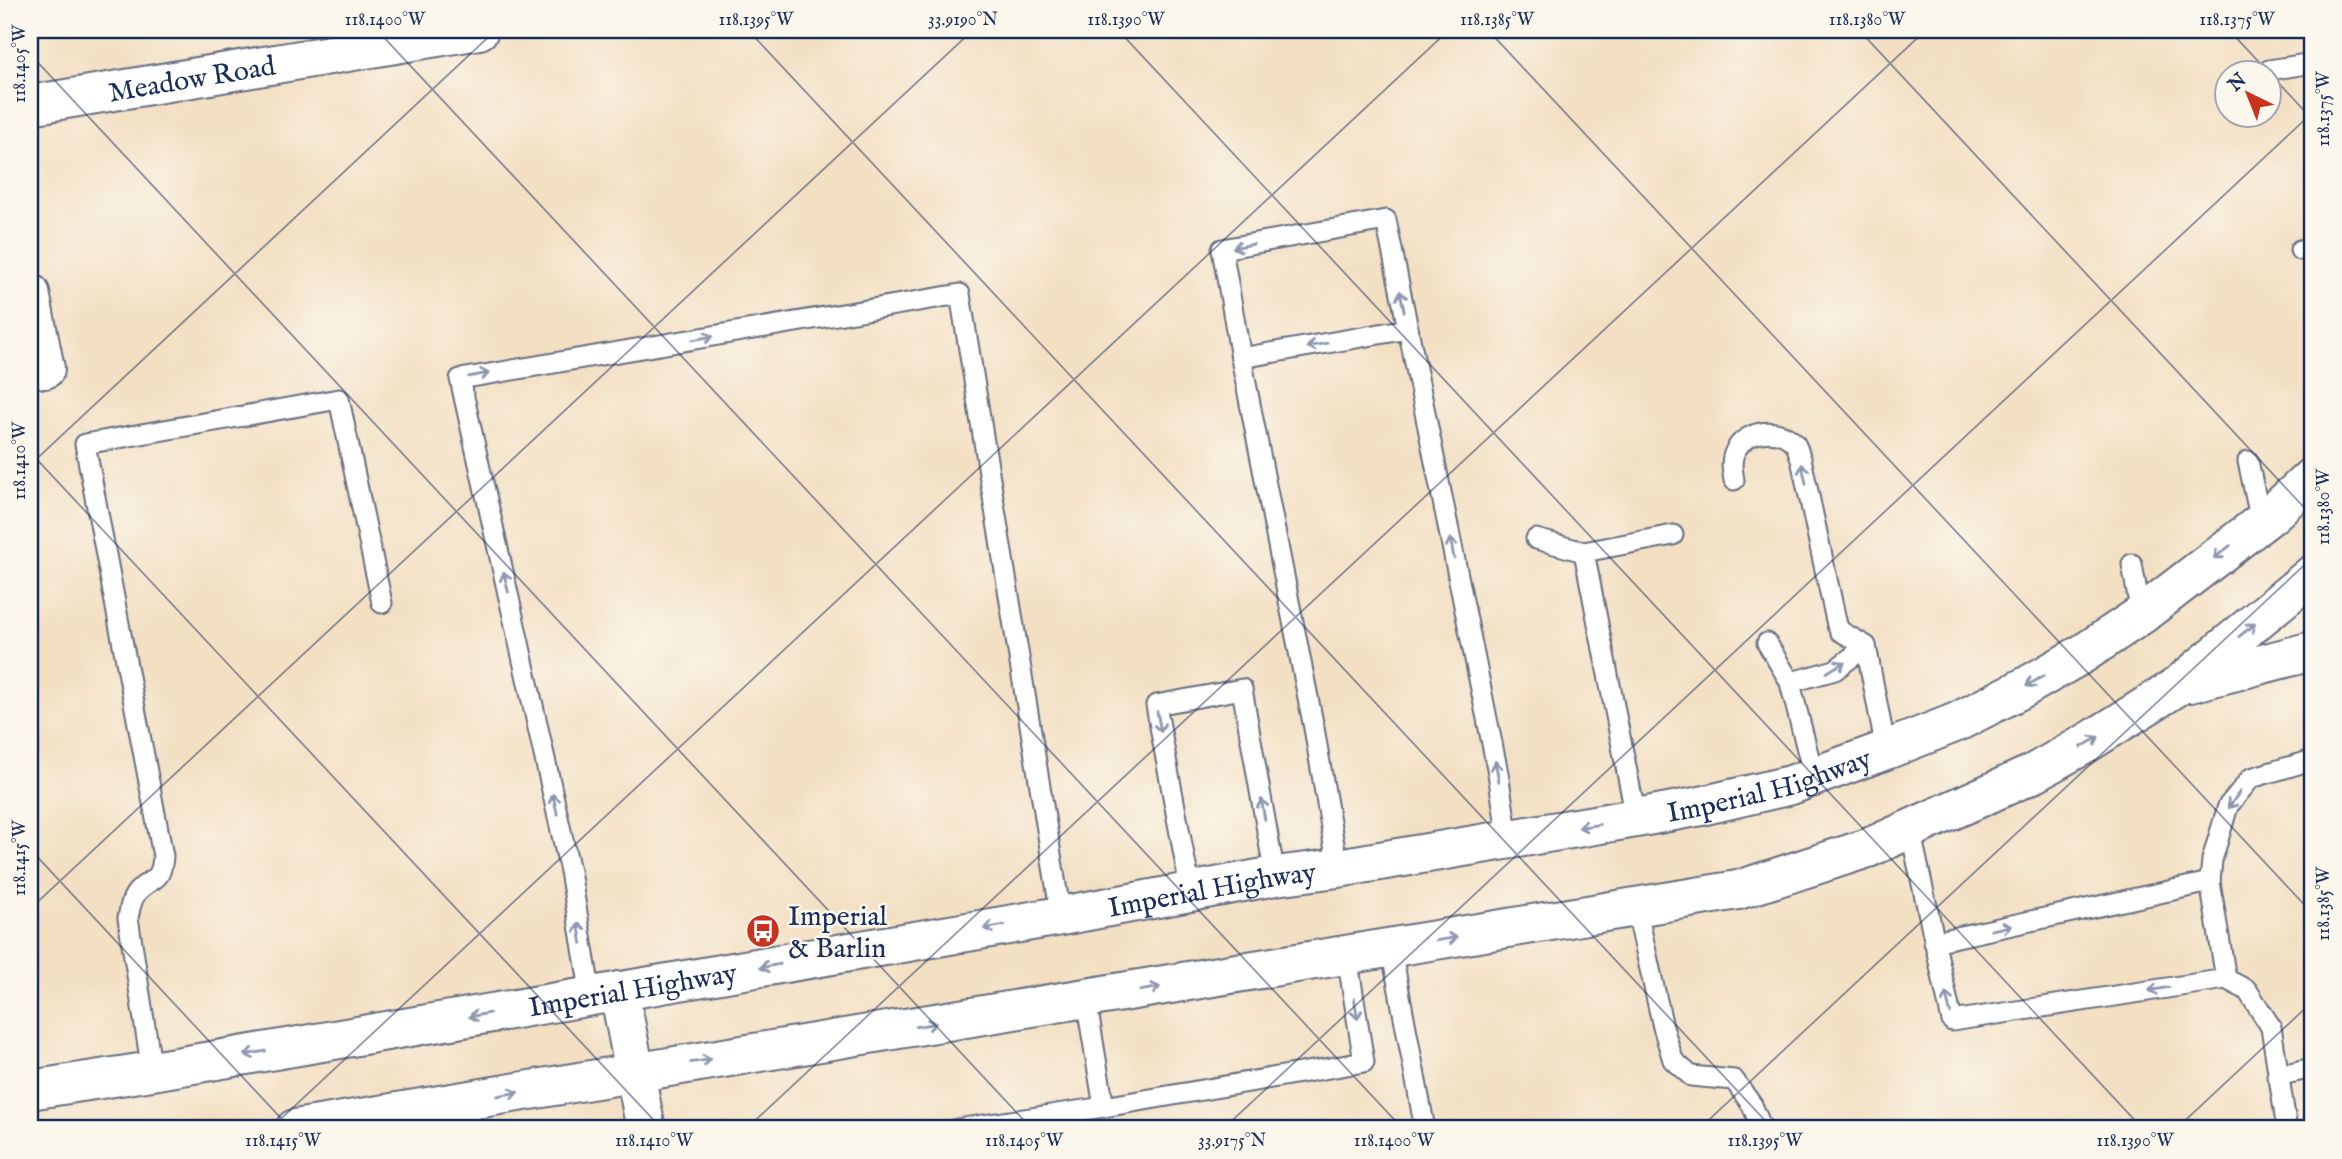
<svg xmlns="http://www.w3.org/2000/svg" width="2342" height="1159" font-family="'IM FELL English',serif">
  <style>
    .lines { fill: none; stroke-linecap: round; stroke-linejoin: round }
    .service-casing { stroke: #676d81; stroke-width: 23 }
    .minor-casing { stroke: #676d81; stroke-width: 42 }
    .primary-casing { stroke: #676d81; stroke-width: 42 }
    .service { stroke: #fff; stroke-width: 19 }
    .minor { stroke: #fff; stroke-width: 38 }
    .primary { stroke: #fff; stroke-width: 38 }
    .oneway { stroke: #8d97ae }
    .ticks { fill: none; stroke: #1b2f5e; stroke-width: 2; stroke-opacity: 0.45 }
    .labels { text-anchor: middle; stroke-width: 5; stroke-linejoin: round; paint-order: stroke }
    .street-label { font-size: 28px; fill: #1b2f5e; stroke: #fbf7ec }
    .poi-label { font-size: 28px; fill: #1b2f5e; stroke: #fbf7ec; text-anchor: start }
    .neatline { fill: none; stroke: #1b2f5e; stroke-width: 2.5 }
    .ticks-label { font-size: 18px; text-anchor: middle; fill: #1b2f5e }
  </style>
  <rect width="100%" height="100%" fill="#fbf7ec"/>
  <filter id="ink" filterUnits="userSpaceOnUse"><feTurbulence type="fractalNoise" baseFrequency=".0143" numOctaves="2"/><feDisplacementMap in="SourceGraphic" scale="14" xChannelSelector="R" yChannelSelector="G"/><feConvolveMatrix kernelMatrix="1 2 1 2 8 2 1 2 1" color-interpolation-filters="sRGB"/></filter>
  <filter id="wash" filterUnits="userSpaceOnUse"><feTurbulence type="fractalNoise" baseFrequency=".00686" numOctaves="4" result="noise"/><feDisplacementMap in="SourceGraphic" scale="28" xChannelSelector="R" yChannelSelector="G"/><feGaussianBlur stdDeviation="1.57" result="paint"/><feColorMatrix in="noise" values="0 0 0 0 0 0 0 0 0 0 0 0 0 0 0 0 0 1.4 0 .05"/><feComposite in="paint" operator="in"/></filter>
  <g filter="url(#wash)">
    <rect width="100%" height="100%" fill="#f3dfc2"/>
  </g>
  <g filter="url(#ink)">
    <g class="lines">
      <g class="service-casing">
        <g id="service">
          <path d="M2269 70 2312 63"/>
          <path d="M2300 250 2312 247"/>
          <path d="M1241 358 1408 329"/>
          <path d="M2248 461 2261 522"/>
          <path d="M1734 480C1732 469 1730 458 1737 448 1748 430 1780 426 1795 444 1798 448 1799 455 1801 459L1837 625 1840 631 1866 646 1835 670 1795 681 1789 679 1786 675 1767 643"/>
          <path d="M1536 539 1584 552 1636 818"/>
          <path d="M1584 552 1673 535"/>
          <path d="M2132 564 2141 615"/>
          <path d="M1866 646 1886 750"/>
          <path d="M1789 679 1814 777"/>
          <path d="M1910 829 1952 1021 2226 979 2247 990 2271 1027 2287 1129"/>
          <path d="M1338 868 1314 728 1241 358 1222 249 1386 220 1498 773 1508 839"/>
          <path d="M1191 893 1156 705 1242 689 1275 876"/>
          <path d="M1636 907 1663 1027 1673 1060 1691 1076 1734 1080 1752 1105 1762 1129"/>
          <path d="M1934 942 2210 882"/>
          <path d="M1391 948 1425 1129"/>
          <path d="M2226 979 2210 882 2212 860 2228 806 2251 778 2312 760"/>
          <path d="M591 996 570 871 460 379 960 294 1061 916"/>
          <path d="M1086 999 1104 1107"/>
          <path d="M152 1071 128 918C130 909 131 898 138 891 152 876 161 884 163 856L85 444 339 399 382 603"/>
          <path d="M2277 1076 2312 1068"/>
          <path d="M466 1102 472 1129"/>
          <path d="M957 1129 1104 1107 1364 1062 1347 956"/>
        </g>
      </g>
      <g class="minor-casing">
        <g id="minor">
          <path id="s1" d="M30 105 479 30"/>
          <path d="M30 293 45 369"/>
          <path d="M619 991 646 1129"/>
        </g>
      </g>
      <g class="primary-casing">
        <g id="primary">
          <path d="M2190 683 2312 651"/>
          <path id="s2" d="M30 1090 152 1071 1061 916 1275 876 1338 868 1636 818 1701 806 1791 785 1886 750 1957 722 2027 686 2084 653 2141 615 2272 514 2312 477"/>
          <path d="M295 1129 1738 890 1868 848 2030 775 2087 743 2175 688 2312 575"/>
        </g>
      </g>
      <use href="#service" class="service"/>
      <use href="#minor" class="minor"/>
      <use href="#primary" class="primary"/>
    </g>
    <defs><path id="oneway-shaft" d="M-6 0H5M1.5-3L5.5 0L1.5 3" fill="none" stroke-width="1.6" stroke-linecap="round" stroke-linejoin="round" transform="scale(1.75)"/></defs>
    <g class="oneway">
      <use href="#oneway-shaft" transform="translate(1243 246) rotate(170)"/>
      <use href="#oneway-shaft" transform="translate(1402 301) rotate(-102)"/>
      <use href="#oneway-shaft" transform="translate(703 338) rotate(-10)"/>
      <use href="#oneway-shaft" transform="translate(1317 345) rotate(170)"/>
      <use href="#oneway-shaft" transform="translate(479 375) rotate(-10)"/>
      <use href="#oneway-shaft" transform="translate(1804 474) rotate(-102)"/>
      <use href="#oneway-shaft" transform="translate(1452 548) rotate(-101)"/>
      <use href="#oneway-shaft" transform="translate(2222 552) rotate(142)"/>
      <use href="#oneway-shaft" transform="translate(506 582) rotate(-103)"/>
      <use href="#oneway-shaft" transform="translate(2247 630) rotate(-39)"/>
      <use href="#oneway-shaft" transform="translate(1836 667) rotate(-31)"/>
      <use href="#oneway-shaft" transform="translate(2035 681) rotate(150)"/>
      <use href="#oneway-shaft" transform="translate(1159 722) rotate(79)"/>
      <use href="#oneway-shaft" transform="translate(2090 742) rotate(-31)"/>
      <use href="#oneway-shaft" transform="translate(1497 771) rotate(-100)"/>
      <use href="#oneway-shaft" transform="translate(2234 800) rotate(125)"/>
      <use href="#oneway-shaft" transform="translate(555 804) rotate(-103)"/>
      <use href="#oneway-shaft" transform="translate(1263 809) rotate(-100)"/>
      <use href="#oneway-shaft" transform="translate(1589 826) rotate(171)"/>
      <use href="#oneway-shaft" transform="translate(994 927) rotate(170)"/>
      <use href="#oneway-shaft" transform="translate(2001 928) rotate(-12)"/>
      <use href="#oneway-shaft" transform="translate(580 933) rotate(-99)"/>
      <use href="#oneway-shaft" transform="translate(1447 939) rotate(-9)"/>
      <use href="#oneway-shaft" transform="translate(770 966) rotate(170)"/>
      <use href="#oneway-shaft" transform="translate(1150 989) rotate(-10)"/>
      <use href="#oneway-shaft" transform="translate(2159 989) rotate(171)"/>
      <use href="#oneway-shaft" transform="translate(1948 1003) rotate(-103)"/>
      <use href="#oneway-shaft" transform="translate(1356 1009) rotate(81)"/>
      <use href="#oneway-shaft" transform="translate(479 1015) rotate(170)"/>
      <use href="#oneway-shaft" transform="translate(926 1025) rotate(-9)"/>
      <use href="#oneway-shaft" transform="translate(255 1053) rotate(170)"/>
      <use href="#oneway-shaft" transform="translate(701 1061) rotate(-9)"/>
      <use href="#oneway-shaft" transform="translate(508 1094) rotate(-10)"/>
    </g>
  </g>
  <path class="ticks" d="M377 30 1403 1129M748 30 1773 1129M1118 30 2143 1129M1488 30 2312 913M1859 30 2312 516M2229 30 2312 119M30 54 1032 1129M30 452 662 1129M30 465 496 30M30 849 291 1129M30 909 973 30M270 1129 1449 30M746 1129 1926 30M1223 1129 2312 113M1699 1129 2312 558M2176 1129 2312 1002"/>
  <defs>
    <g id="bus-disc" transform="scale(1.75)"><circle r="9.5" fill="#c8321e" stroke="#fbf7ec"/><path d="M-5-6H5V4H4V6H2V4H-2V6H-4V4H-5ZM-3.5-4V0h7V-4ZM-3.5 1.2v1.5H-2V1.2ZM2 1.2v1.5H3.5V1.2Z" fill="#fff"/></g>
  </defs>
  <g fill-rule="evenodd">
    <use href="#bus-disc" x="763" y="931"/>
  </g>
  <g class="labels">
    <g class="street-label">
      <text dy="10" stroke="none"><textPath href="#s1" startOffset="164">Meadow Road</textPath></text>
      <text dy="10" stroke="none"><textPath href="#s2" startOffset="1766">Imperial Highway</textPath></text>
      <text dy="10" stroke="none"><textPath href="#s2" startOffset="1199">Imperial Highway</textPath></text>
      <text dy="10" stroke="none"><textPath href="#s2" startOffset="611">Imperial Highway</textPath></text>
    </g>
    <g class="poi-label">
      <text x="788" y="925">Imperial<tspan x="788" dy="32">&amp; Barlin</tspan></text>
    </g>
  </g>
  <rect width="2342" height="1159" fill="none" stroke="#fbf7ec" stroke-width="77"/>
  <g transform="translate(2248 94) rotate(317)"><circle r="33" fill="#fbf7ec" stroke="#a1a7b3" stroke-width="2"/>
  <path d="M0-5L12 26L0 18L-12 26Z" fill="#c8321e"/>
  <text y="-10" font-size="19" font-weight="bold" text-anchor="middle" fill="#1b2f5e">N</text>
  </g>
  <rect x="38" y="38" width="2266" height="1082" class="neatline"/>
  <g class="ticks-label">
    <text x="385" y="25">118.1400°W</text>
    <text x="756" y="25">118.1395°W</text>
    <text x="963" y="25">33.9190°N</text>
    <text x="1126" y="25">118.1390°W</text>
    <text x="1497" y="25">118.1385°W</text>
    <text x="1867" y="25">118.1380°W</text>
    <text x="2237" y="25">118.1375°W</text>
    <text transform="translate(19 64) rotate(-90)" y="6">118.1405°W</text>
    <text transform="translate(2323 109) rotate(-90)" y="6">118.1375°W</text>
    <text transform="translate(19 461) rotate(-90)" y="6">118.1410°W</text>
    <text transform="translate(2323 507) rotate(-90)" y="6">118.1380°W</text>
    <text transform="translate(19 858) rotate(-90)" y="6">118.1415°W</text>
    <text transform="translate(2323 904) rotate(-90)" y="6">118.1385°W</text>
    <text x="283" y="1146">118.1415°W</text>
    <text x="654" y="1146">118.1410°W</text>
    <text x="1024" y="1146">118.1405°W</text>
    <text x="1232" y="1146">33.9175°N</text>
    <text x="1394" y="1146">118.1400°W</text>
    <text x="1765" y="1146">118.1395°W</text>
    <text x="2135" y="1146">118.1390°W</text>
  </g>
</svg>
